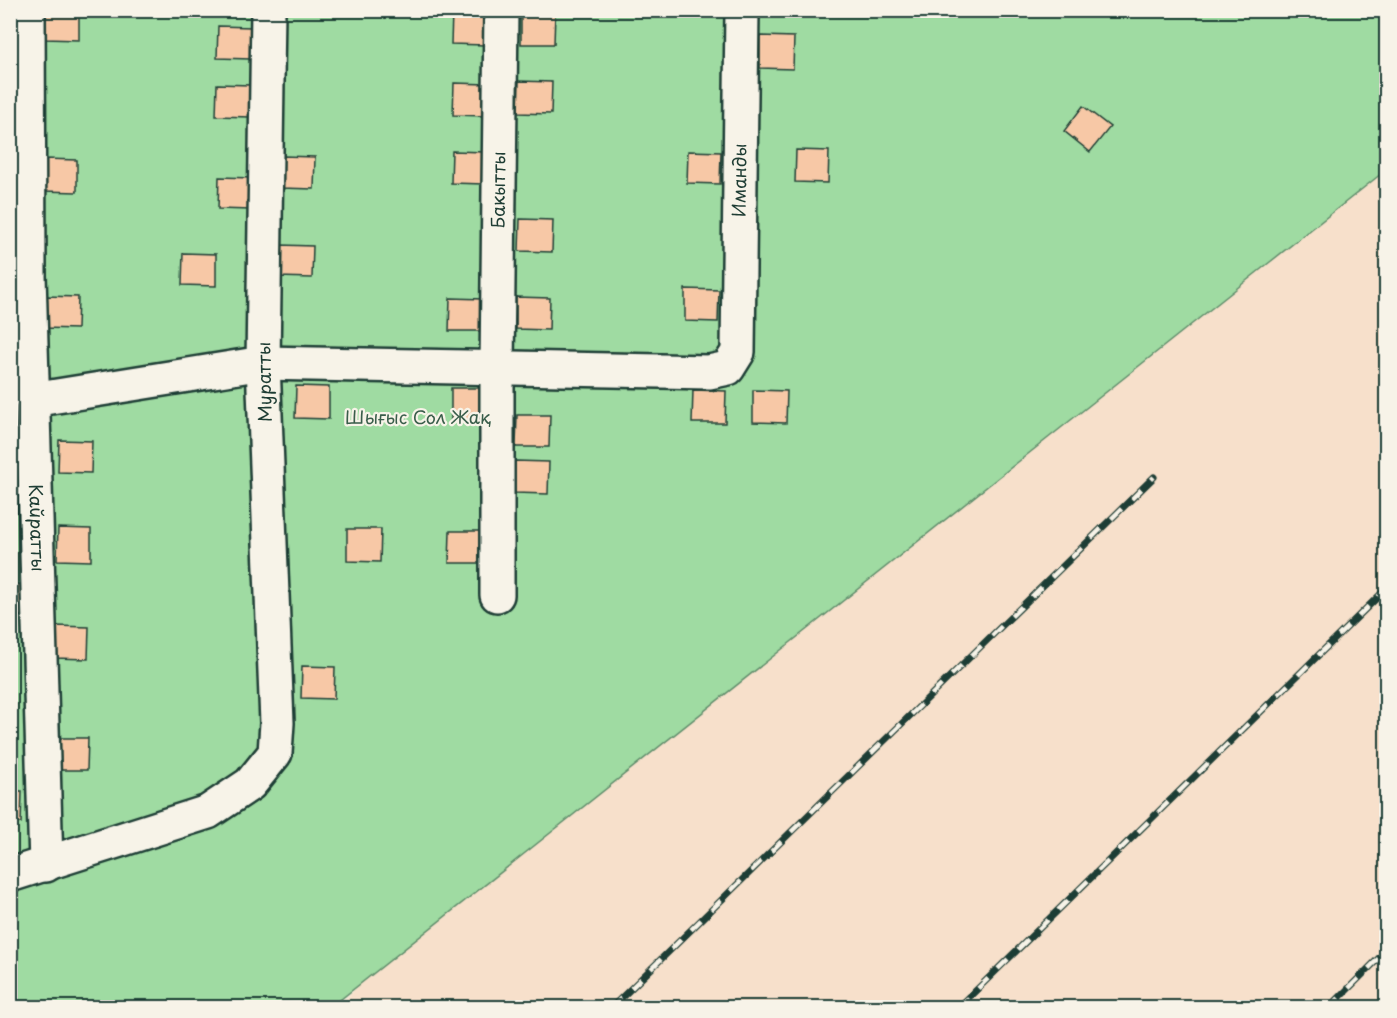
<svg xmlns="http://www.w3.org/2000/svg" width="1397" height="1018" font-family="'Playpen Sans',sans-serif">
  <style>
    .built { fill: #f7e0cb }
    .garden { fill: #9fdba2; stroke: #5f8c6b; stroke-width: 1.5 }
    .building { fill: #f7c8a6; stroke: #1f3d34; stroke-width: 1.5 }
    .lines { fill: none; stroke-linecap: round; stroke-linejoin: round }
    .minor-casing { stroke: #1f3d34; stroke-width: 38 }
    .minor { stroke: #f7f3e8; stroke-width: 33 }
    .rail-casing { stroke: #1f3d34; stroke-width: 7 }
    .rail { stroke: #f7f3e8; stroke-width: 4.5; stroke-dasharray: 14; stroke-linecap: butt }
    .labels { text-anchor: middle; stroke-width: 4.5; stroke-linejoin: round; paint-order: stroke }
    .street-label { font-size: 18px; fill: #1f3d34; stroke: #f7f3e8 }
    .park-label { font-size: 18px; fill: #395d4a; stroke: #f7f3e8 }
  </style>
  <rect width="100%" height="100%" fill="#f7eadb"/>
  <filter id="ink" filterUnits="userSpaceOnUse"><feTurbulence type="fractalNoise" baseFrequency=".0167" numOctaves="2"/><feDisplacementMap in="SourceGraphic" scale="12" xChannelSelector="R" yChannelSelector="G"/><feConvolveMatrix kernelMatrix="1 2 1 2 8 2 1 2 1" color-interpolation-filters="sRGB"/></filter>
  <g filter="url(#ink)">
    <path class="built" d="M1386 11V1007L338 1008 1079 193Z"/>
    <path class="garden" d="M10 11H1386V170L331 1007H11Z"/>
    <g class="building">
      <path d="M46 10H79V40L45 39Z"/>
      <path d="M521 11 555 12 554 44H521Z"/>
      <path d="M452 12 485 13V45L451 44Z"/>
      <path d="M218 26 251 27V59L217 58Z"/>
      <path d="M760 36 794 37 793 69 760 68Z"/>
      <path d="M519 81 552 82 551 114 518 113Z"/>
      <path d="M454 83 487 84 486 116 453 115Z"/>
      <path d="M217 84 250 85V117L216 116Z"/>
      <path d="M1083 106 1110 127 1090 152 1064 131Z"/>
      <path d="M796 150 829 151 828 183 795 182Z"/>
      <path d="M452 151 485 152 484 184 451 183Z"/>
      <path d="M688 151 721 152 720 184 687 183Z"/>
      <path d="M282 156 315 157 314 189 281 188Z"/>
      <path d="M44 159 77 160V192L43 191Z"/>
      <path d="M219 177 252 178 251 210 218 209Z"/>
      <path d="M520 219 553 220 552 252 519 251Z"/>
      <path d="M280 245 313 246 312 278 279 277Z"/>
      <path d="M183 253 216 254V286L182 285Z"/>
      <path d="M685 289 719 290 718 322 685 321Z"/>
      <path d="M45 296 78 297 77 329 44 328Z"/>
      <path d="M516 297 550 298 549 330 516 329Z"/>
      <path d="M450 298 483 299 482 331H449Z"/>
      <path d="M296 386 329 387V419L295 418Z"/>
      <path d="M451 388H485L484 421 451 420Z"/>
      <path d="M693 390 726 391 725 423H692Z"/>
      <path d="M753 390 787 391 786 423 753 422Z"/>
      <path d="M517 415H550L549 447H516Z"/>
      <path d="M59 440 92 441 91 473 58 472Z"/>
      <path d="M515 461 549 462 548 494 515 493Z"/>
      <path d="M58 528 91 529V561L57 560Z"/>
      <path d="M347 529H381L380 562 347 561Z"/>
      <path d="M450 531H482V563H449Z"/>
      <path d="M10 584H24L23 616H10Z"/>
      <path d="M55 626 89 627 88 659 54 658Z"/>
      <path d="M302 666 335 667 334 699 301 698Z"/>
      <path d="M54 738H88L87 770H54Z"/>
      <path d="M10 791H22L21 823H10Z"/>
    </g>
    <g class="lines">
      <g class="minor-casing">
        <g id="minor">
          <path id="s1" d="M28 10 29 275 46 865"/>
          <path id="s2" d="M32 400 263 363 709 372 728 368 738 352 742 10"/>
          <path id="s3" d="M497 595V368L501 10"/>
          <path d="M10 875 208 812 250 784 275 753 277 723 263 363 268 10"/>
        </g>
      </g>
      <use href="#minor" class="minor"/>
      <g class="rail-casing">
        <g id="rail">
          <path d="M611 1008 1154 477"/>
          <path d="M958 1008 1386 589"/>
          <path d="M1329 1008 1386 951"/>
        </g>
      </g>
      <use href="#rail" class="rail"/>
    </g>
  </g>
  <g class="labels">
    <g class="street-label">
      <text dy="6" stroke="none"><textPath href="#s2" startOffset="890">Иманды</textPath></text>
      <text dy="6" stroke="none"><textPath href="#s3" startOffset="405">Бакытты</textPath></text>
      <text transform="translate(265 382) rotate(-91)" y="6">Муратты</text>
      <text dy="6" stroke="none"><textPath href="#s1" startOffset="518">Кайратты</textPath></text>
    </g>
    <g class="park-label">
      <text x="418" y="424">Шығыс Сол Жақ</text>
    </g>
  </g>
  <rect width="1397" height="1018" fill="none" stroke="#f7f3e8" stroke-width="36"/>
  <rect x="18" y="18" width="1361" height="982" fill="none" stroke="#1f3d34" stroke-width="2" filter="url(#ink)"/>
</svg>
